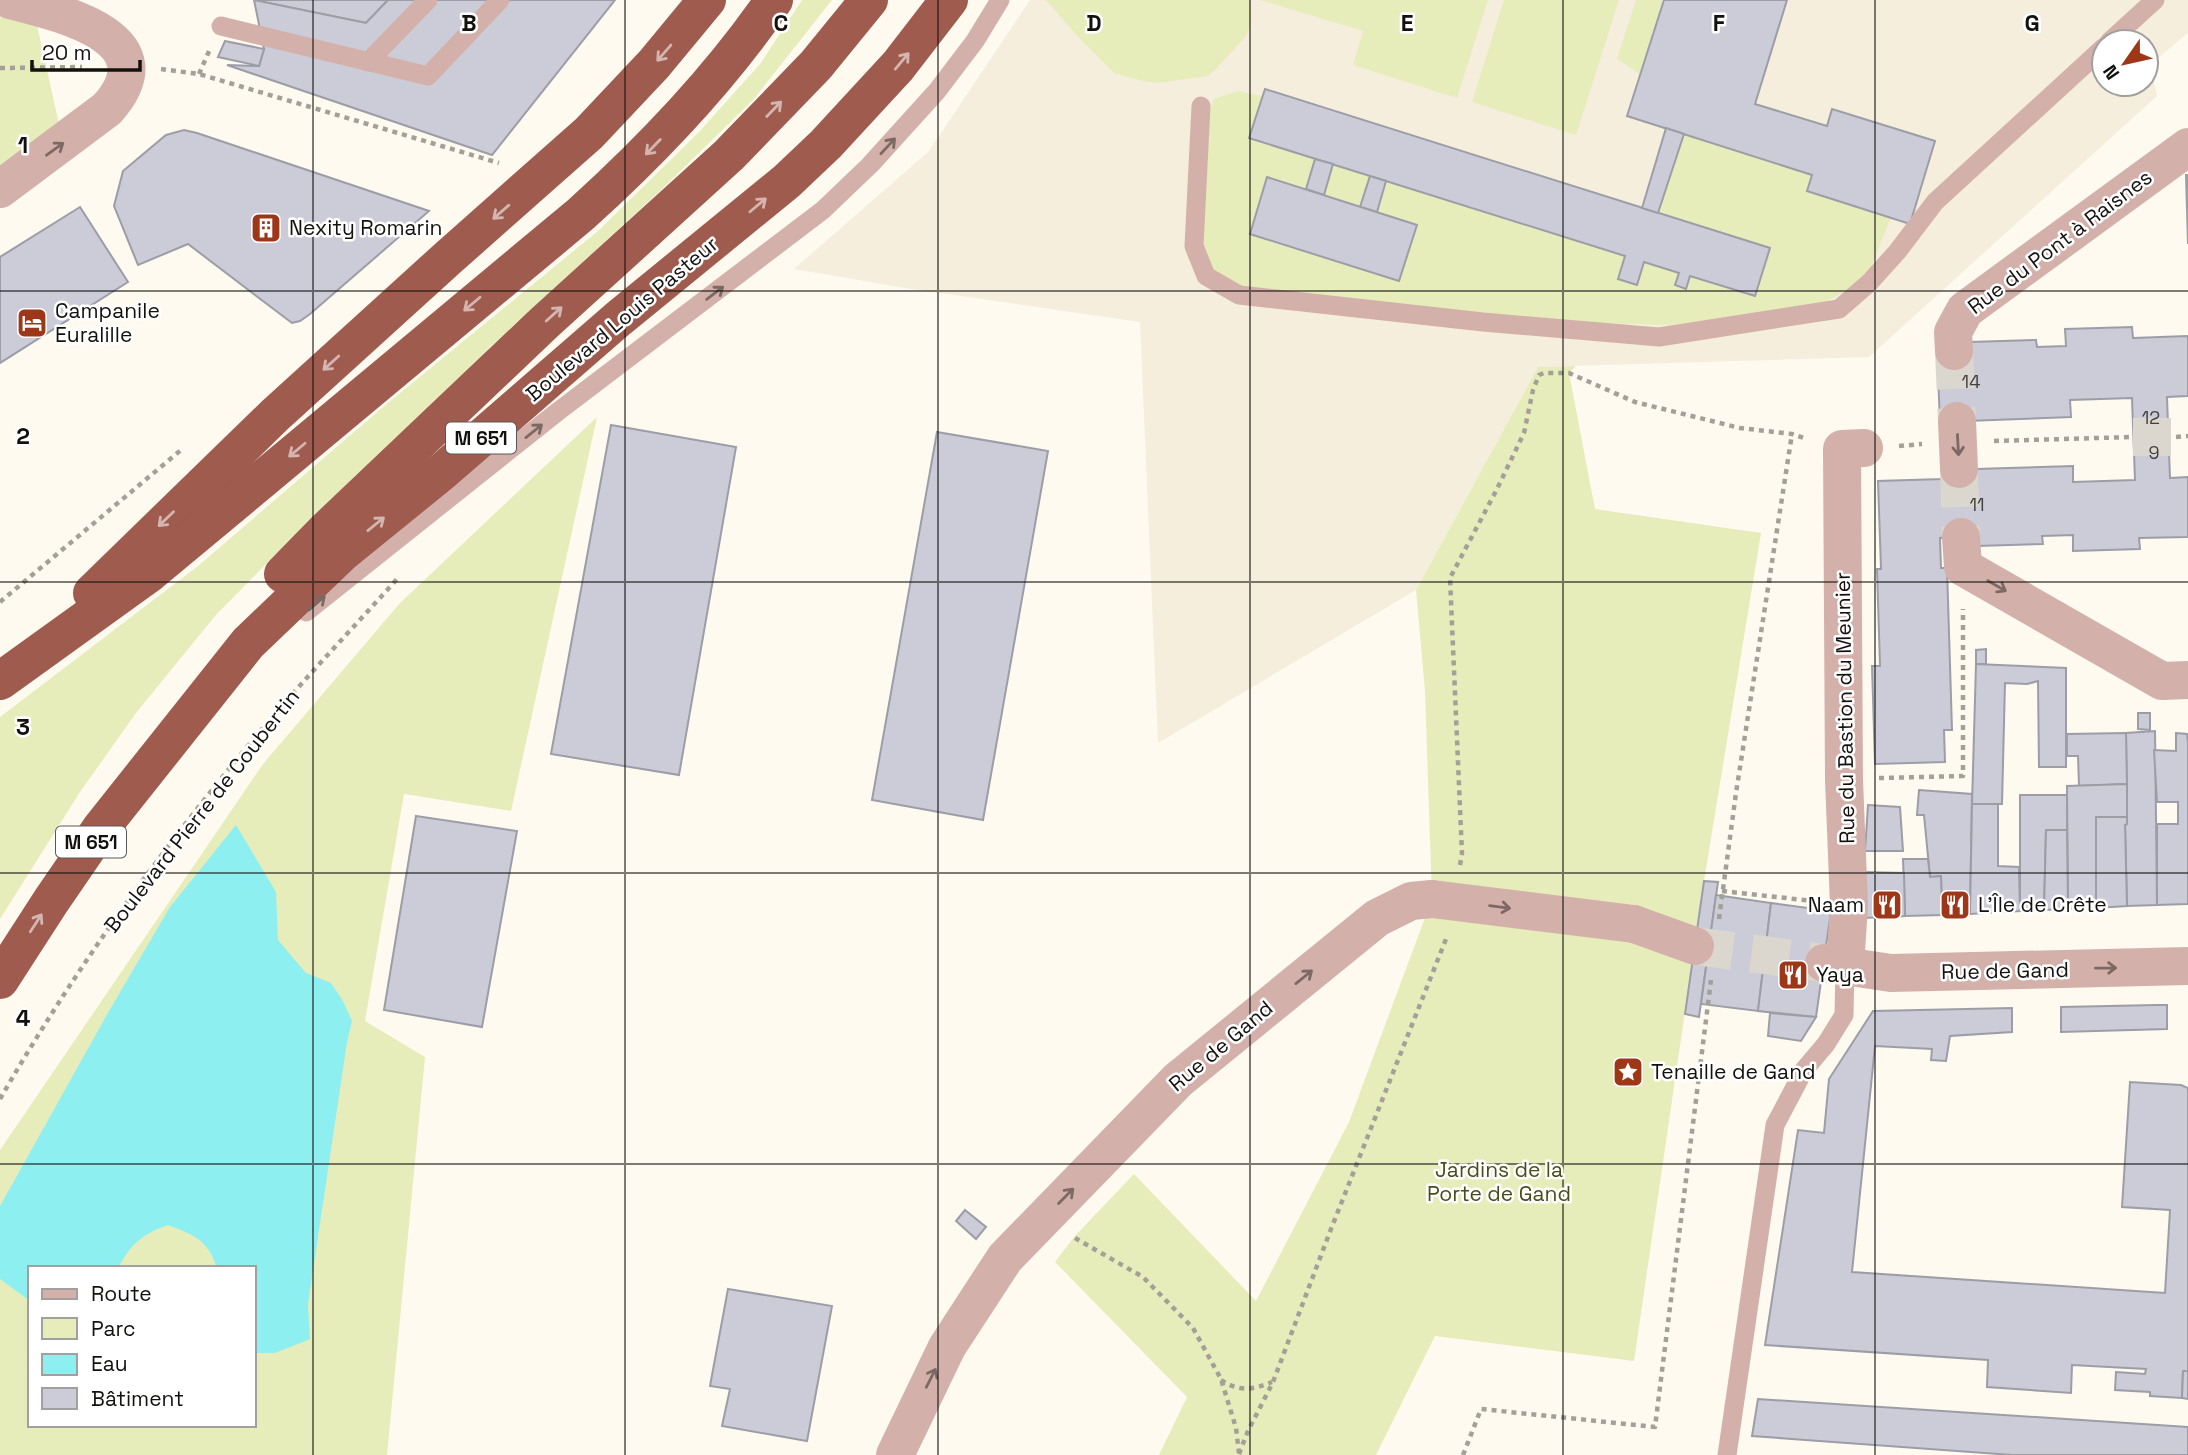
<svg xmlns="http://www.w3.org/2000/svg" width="2188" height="1455" font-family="'Space Grotesk',sans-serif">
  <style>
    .built { fill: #f5eedd; fill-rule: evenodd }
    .green { fill: #e7ecbb; fill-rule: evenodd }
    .water { fill: #8eeff1 }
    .building { fill: #cbccd7; stroke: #9c9da7; stroke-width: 2 }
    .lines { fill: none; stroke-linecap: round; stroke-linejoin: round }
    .street-tunnel { stroke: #dbd7ce; stroke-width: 38; stroke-dasharray: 38 19; stroke-linecap: butt }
    .path { stroke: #a3a098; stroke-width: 4.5; stroke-dasharray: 5 5; stroke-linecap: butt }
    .lane { stroke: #d3b1aa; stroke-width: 19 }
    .street { stroke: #d3b1aa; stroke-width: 38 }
    .highway { stroke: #9f5b4e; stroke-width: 38 }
    .street-bridge { stroke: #d3b1aa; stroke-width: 38 }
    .oneway { stroke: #d4b5af }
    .oneway2 { stroke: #7d6964 }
    .grid { fill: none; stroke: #13110e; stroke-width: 2; stroke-opacity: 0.55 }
    .labels { text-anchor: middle; stroke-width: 5; stroke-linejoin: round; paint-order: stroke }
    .number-label { font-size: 18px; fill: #414040 }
    .shield { fill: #fff; stroke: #5a5856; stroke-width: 2 }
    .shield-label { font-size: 19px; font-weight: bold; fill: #13110e }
    .poi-label { font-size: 21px; fill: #13110e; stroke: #fff; text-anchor: start }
    .street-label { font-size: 21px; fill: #13110e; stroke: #fff }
    .park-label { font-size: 21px; fill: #4a4d18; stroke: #fff }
    .grid-label { font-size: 23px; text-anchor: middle; font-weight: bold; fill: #13110e; stroke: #fff; stroke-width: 5; stroke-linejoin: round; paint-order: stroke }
  </style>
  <rect width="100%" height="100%" fill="#fefaf0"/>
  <path class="built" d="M1030 0H2188V33L2150 65 2157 96 1869 357 1538 367 1416 590 1158 743 1140 322 905 288 794 269 929 151ZM2104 42H2146V84H2104Z"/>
  <g class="green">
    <path d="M802 0H832L754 99 660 191 489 348 431 408 269 561 215 616 136 713 80 792 0 919V717L198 566 383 407 598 231 699 132 760 64Z"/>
    <path d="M1046 0H1251V24L1247 35 1215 70 1208 76 1158 83 1143 81 1114 73 1079 38Z"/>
    <path d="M1260 0H1488L1457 98 1353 65 1363 31Z"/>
    <path d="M1504 0H1619L1576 135 1472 102Z"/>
    <path d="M1636 0H1664L1640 74 1617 59Z"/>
    <path d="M0 17 37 25 59 124 0 167Z"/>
    <path d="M1237 91 1262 96 1249 139 1315 159 1306 189 1267 178 1250 234 1398 281 1416 225 1377 212 1386 181 1679 273 1675 285 1690 276 1754 296 1770 248 1658 213 1684 134 1812 175 1807 191 1891 217 1870 270 1861 283 1825 302 1780 312 1667 325 1566 322 1246 288 1214 272 1203 249 1209 112 1214 99Z"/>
    <path d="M1333 164 1370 176 1360 207 1324 195Z"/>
    <path d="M1576 366 1569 373 1595 509 1761 533 1704 881 1634 1361 1435 1336 1376 1455H1159L1187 1397 1055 1262 1074 1237 1134 1174 1256 1301 1349 1122 1432 899 1425 691 1416 590 1538 367Z"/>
    <path d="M597 417 511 811 404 794 365 1021 425 1057 387 1455H0V1150L263 764 400 603ZM30 1268H254V1425H30Z"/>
  </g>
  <path class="water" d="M236 825 276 892 278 940 306 973 331 983 343 1001 352 1021 347 1042 308 1304 310 1339 275 1353H254V1268H217C208 1240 194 1235 168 1225 142 1234 131 1244 118 1268H30V1301L0 1279V1206L109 1011 170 907Z"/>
  <g class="building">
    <path d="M254 0H388L366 23Z"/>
    <path d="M254 0 366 23 388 0H615L492 155 227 65 259 66 264 49Z"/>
    <path d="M1664 0H1787L1755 104 1827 126 1832 109 1935 141 1910 224 1807 191 1812 175 1627 116Z"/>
    <path d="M225 41 264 49 259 66 218 57Z"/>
    <path d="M1265 89 1770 248 1755 296 1690 276 1686 289 1675 285 1679 273 1644 262 1637 285 1618 279 1625 256 1249 138Z"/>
    <path d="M1666 128 1684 134 1658 213 1642 208Z"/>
    <path d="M184 130 197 133 429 211 310 314 300 321 292 323 188 244 138 265 114 206 123 171 166 135Z"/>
    <path d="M1315 159 1333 164 1324 195 1306 189Z"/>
    <path d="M2186 175H2188V244Z"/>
    <path d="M1370 176 1386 181 1377 212 1360 207Z"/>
    <path d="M1267 177 1417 225 1399 281 1250 234Z"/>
    <path d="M80 207 128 282 0 363V257Z"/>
    <path d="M2132 327 2133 338 2188 336V396L2167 397 2170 478 2188 477V537L2139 538 2140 549 2073 551V535L2042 536 2043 544 1977 546 1961 537 1940 538 1941 568H1947L1952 730H1944L1945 762 1875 764 1872 666H1880L1877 569H1881L1878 481 1943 479V470L2073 466V482L2135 480 2132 398 2070 400 2071 417 1940 422 1937 352 1970 342 2036 340 2037 347 2066 346 2065 329Z"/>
    <path d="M611 425 736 447 679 775 551 754Z"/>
    <path d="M937 432 1048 451 983 820 872 800Z"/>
    <path d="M1986 649V664H1976V650Z"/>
    <path d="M1976 664 2066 668V767H2039L2038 681 2027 684 2005 683 2002 804H1972Z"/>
    <path d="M2138 713H2150V730L2138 729Z"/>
    <path d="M2155 731 2157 905 2127 906 2125 825 2127 824 2126 733Z"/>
    <path d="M2126 733 2127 784 2079 786 2078 756H2067V734Z"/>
    <path d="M2176 733 2187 734 2188 743V904L2157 905V824H2178V802H2157L2154 750 2176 751Z"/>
    <path d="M2127 784V817H2096V908L2068 909 2067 786Z"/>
    <path d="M1919 790 1972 794 1970 914 1942 915 1941 876 1930 877 1924 815H1917Z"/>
    <path d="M2020 795H2067V830H2046L2044 910 2020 911Z"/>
    <path d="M1972 804H1998V866L2019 867 2020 911 1970 914Z"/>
    <path d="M1868 805 1900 807 1903 851H1865Z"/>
    <path d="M416 816 517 831 482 1027 384 1010Z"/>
    <path d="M2096 817H2127V824L2125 825 2127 906 2096 908Z"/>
    <path d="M2046 830H2067L2068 909 2044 910Z"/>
    <path d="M1903 859H1928L1930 877 1941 876 1942 915 1905 916Z"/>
    <path d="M1864 872 1904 873 1905 916 1864 918Z"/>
    <path d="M1704 881 1718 882 1699 1017 1685 1014Z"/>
    <path d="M1716 895 1771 903 1758 1011 1701 1004Z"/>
    <path d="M1771 903 1831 911 1816 1017 1758 1011Z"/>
    <path d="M2157 1005H2167V1029L2061 1032V1007Z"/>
    <path d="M2012 1008V1032L1950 1036 1946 1061 1931 1060 1932 1049 1875 1046 1852 1272 2165 1293 2170 1210 2122 1207 2130 1082 2181 1085 2188 1088V1371H2183L2182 1398 2150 1396V1392L2115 1390 2116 1372 2145 1374 2146 1369 2072 1365 2071 1393 1987 1387 1988 1360 1765 1345 1798 1130 1824 1133 1829 1079 1873 1011Z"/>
    <path d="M1770 1013 1816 1017 1801 1041 1768 1036Z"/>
    <path d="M965 1210 986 1227 976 1239 956 1221Z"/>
    <path d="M728 1289 832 1306 807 1441 722 1426 730 1389 710 1386Z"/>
    <path d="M2183 1371H2188V1399L2182 1398Z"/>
    <path d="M1758 1399 2188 1427V1455H2012L1752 1436Z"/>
  </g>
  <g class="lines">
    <g class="street-tunnel">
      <path d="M1954 351 1957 421"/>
      <path d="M2133 437H2176"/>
      <path d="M1959 469 1961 537"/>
      <path d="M1695 946 1824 963"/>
    </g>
    <g class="path">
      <path d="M0 68 82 67"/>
      <path d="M161 69 199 74 499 163"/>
      <path d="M199 74 210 49"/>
      <path d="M2176 437 2188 436"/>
      <path d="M1994 441 2133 437"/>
      <path d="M1899 446 1922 444"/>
      <path d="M0 602 181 450"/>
      <path d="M1879 778 1963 776V609"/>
      <path d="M1460 865 1462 854 1450 578 1496 491 1524 433 1533 390 1539 375 1544 373H1569L1635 402 1740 428 1792 434 1807 439"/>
      <path d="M1722 891 1813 901"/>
      <path d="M1719 919 1736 793 1792 434"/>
      <path d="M0 1099C76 967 165 844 263 728 306 677 353 628 398 578"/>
      <path d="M1075 1238 1143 1277 1193 1328 1221 1379 1236 1428 1239 1453"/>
      <path d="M1221 1380C1239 1392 1253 1390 1272 1382"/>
      <path d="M1239 1454 1248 1431 1273 1382 1331 1229 1446 939"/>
      <path d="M1463 1455 1481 1409 1655 1427 1711 980"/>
    </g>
    <g class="lane">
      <path d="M221 26 428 76 500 0"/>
      <path d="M2109 42 2155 0"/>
      <path d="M368 62 428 0"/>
      <path d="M1201 106 1194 246 1206 276 1239 295 1483 322 1659 337 1839 309 1869 283 1897 252 1935 202 2104 47"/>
      <path d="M306 612 556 413 823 210 870 165 937 91 975 41 1000 0"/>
      <path d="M1727 1455 1775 1125 1804 1070 1826 1044 1844 1015 1845 967"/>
    </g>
    <g class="street">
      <path d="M0 189 107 109C171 38 61 13 10 0"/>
      <path d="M1954 351 1953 332 1965 310 2188 147"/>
      <path d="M1957 421 1959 469"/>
      <path d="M1961 537 1963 567 2162 681 2188 680"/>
      <path d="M1634 924 1695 946"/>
      <path d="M1824 963 1891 973 2188 966"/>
      <path d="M1845 967 1849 905 1844 780 1842 449 1864 448"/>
      <path d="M895 1455 947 1347 1005 1258 1178 1080 1377 918 1411 901 1432 899"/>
    </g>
    <g class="highway">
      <path d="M283 574 325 531 544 323 729 155 816 65 869 0"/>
      <path d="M92 593 275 415 449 257 589 133 654 64 707 0"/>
      <path d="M0 681 150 573 581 214C653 149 719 80 774 0"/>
      <path d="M0 980 51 901 101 828 248 643 342 553 443 471 618 319 787 181 826 144 898 66 949 0"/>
    </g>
    <path class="street-bridge" d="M1432 899 1634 924"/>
  </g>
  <defs><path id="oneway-shaft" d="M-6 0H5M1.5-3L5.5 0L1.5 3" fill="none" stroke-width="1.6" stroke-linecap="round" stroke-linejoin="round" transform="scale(1.75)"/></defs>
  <g class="oneway">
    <use href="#oneway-shaft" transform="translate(664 53) rotate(131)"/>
    <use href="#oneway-shaft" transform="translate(902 61) rotate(-50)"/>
    <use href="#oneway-shaft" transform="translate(774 109) rotate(-46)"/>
    <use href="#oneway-shaft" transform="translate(653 147) rotate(134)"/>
    <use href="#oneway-shaft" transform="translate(758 205) rotate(-40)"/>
    <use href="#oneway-shaft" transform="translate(501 212) rotate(139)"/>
    <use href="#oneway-shaft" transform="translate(472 304) rotate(140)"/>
    <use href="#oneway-shaft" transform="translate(554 314) rotate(-42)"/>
    <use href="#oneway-shaft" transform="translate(331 363) rotate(138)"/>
    <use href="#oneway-shaft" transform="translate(297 450) rotate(140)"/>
    <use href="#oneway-shaft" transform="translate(166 519) rotate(136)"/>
    <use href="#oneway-shaft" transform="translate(376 524) rotate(-39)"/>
    <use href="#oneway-shaft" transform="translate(36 923) rotate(-57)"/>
  </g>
  <g class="oneway2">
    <use href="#oneway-shaft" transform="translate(888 146) rotate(-47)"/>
    <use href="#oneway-shaft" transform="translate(55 149) rotate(-36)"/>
    <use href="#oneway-shaft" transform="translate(715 293) rotate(-37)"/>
    <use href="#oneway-shaft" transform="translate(534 431) rotate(-39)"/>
    <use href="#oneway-shaft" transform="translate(1958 445) rotate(87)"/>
    <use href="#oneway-shaft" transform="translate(1997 586) rotate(30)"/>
    <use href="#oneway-shaft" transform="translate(317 603) rotate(-41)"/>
    <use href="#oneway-shaft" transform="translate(1500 907) rotate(7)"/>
    <use href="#oneway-shaft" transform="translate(2106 968) rotate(-1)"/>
    <use href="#oneway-shaft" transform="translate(1304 977) rotate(-39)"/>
    <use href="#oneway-shaft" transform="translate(1066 1196) rotate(-45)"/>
    <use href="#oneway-shaft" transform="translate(931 1378) rotate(-63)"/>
  </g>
  <path class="grid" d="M313 0V1455M625 0V1455M938 0V1455M1250 0V1455M1563 0V1455M1875 0V1455M0 291H2188M0 582H2188M0 873H2188M0 1164H2188"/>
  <defs>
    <g id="building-square" transform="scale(1.575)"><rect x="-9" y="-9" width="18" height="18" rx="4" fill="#9e3618" stroke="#fff"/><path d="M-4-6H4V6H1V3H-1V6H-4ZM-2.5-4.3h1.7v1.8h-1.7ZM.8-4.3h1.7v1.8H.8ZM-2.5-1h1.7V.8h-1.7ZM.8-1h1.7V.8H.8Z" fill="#fff"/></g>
    <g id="hotel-square" transform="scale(1.575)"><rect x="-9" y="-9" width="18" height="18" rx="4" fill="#9e3618" stroke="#fff"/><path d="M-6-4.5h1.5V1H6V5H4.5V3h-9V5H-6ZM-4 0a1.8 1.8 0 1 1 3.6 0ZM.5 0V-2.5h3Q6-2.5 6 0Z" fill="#fff"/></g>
    <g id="restaurant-square" transform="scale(1.575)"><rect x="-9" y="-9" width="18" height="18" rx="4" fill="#9e3618" stroke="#fff"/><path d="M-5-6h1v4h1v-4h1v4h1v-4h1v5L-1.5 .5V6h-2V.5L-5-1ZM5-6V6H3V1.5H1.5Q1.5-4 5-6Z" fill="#fff"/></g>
    <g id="sight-square" transform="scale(1.575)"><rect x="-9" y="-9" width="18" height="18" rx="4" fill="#9e3618" stroke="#fff"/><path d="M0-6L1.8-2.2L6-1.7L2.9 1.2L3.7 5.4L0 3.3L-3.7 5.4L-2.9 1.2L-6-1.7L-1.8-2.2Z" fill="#fff"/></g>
  </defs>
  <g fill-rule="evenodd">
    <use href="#building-square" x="266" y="228"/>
    <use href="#hotel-square" x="32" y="323"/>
    <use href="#restaurant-square" x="1887" y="905"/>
    <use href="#restaurant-square" x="1955" y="905"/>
    <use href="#restaurant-square" x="1793" y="975"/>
    <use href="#sight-square" x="1628" y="1072"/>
  </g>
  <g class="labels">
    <g class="number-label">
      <text x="1971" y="388">14</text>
      <text x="2151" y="424">12</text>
      <text x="2154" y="459">9</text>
      <text x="1977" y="511">11</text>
    </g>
    <g class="shield">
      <rect x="446" y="422.5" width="70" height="31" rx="5"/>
      <rect x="56" y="826.5" width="70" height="31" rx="5"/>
    </g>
    <g class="shield-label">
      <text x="481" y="445">M 651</text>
      <text x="91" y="849">M 651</text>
    </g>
    <g class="poi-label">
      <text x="289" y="235">Nexity Romarin</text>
      <text x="55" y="318">Campanile<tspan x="55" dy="24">Euralille</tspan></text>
      <text x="1864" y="912" text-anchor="end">Naam</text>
      <text x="1978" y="912">L'Île de Crête</text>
      <text x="1816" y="982">Yaya</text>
      <text x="1651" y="1079">Tenaille de Gand</text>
    </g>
    <g class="street-label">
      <text transform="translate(2060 242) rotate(-37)" y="7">Rue du Pont à Raisnes</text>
      <text transform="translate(622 319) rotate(-40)" y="7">Boulevard Louis Pasteur</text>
      <text transform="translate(1845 708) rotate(-91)" y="7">Rue du Bastion du Meunier</text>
      <text transform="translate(202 811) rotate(-52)" y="7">Boulevard Pierre de Coubertin</text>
      <text transform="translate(2005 971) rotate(-1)" y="7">Rue de Gand</text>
      <text transform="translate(1221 1046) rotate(-40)" y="7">Rue de Gand</text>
    </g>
    <g class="park-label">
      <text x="1499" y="1177">Jardins de la<tspan x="1499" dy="24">Porte de Gand</tspan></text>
    </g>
  </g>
  <g class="grid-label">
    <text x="469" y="31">B</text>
    <text x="781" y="31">C</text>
    <text x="1094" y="31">D</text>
    <text x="1407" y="31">E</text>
    <text x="1719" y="31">F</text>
    <text x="2032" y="31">G</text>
    <text x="23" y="153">1</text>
    <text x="23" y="444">2</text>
    <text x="23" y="735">3</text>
    <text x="23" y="1026">4</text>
  </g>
  <rect x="28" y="1266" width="228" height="161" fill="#ffffff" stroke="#a1a09f" stroke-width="2"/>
  <rect x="42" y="1289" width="35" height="10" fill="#d3b1aa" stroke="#a1a09f" stroke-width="2"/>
  <text x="91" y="1301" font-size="21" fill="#13110e">Route</text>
  <rect x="42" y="1318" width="35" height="21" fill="#e7ecbb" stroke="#a1a09f" stroke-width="2"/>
  <text x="91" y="1336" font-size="21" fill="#13110e">Parc</text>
  <rect x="42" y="1354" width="35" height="21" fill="#8eeff1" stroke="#a1a09f" stroke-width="2"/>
  <text x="91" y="1371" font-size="21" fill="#13110e">Eau</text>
  <rect x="42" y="1388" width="35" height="21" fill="#cbccd7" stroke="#a1a09f" stroke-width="2"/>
  <text x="91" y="1406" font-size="21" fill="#13110e">Bâtiment</text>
  <g transform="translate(2125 63) rotate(236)"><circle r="33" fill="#ffffff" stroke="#a1a09f" stroke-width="2"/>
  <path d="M0-5L12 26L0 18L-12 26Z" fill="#9e3618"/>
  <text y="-10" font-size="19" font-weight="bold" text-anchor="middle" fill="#13110e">N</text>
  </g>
  <path d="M32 60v10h108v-10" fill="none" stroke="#13110e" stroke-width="3.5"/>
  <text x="42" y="60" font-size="21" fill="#13110e" stroke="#ffffff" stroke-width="5" paint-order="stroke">20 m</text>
</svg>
